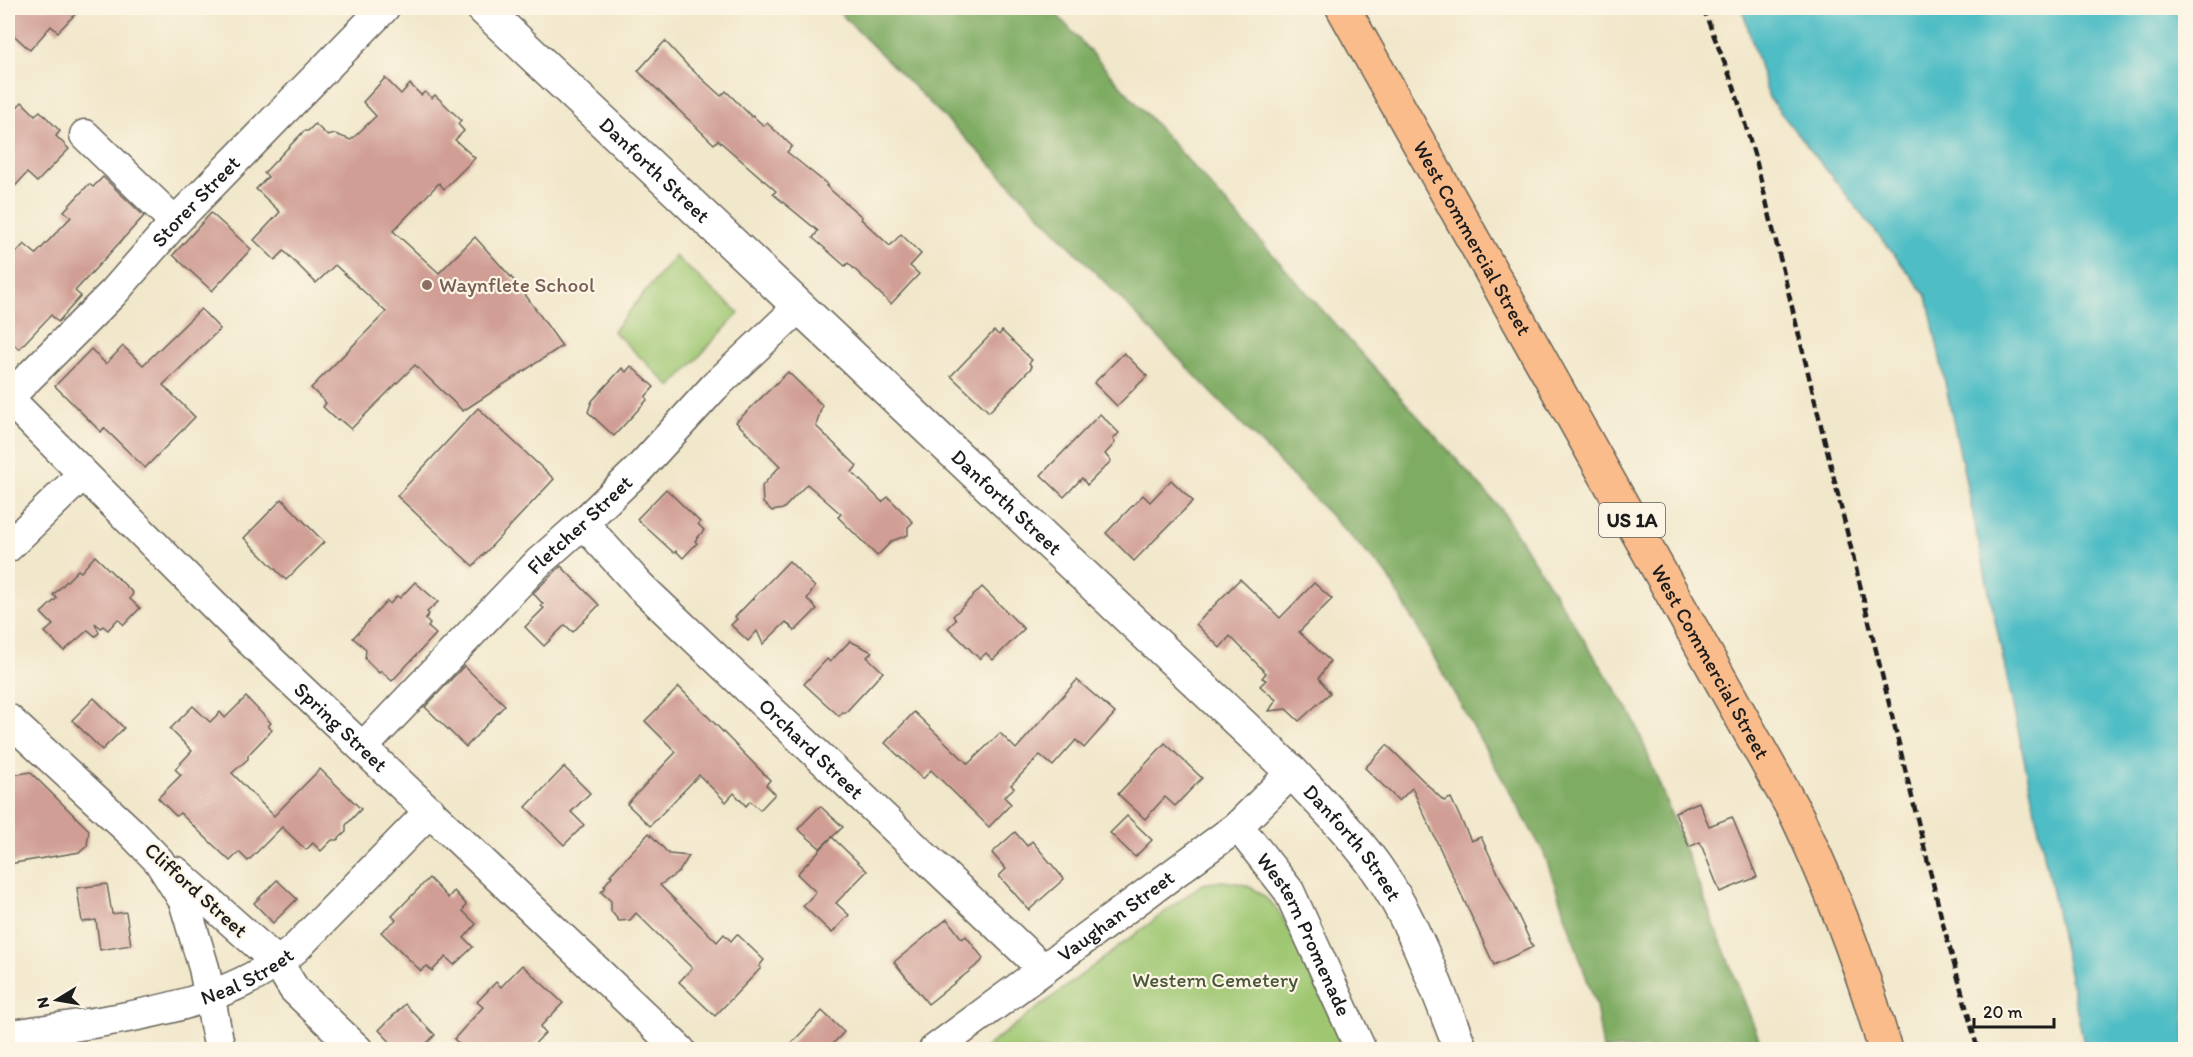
<svg xmlns="http://www.w3.org/2000/svg" width="2193" height="1057" font-family="Itim,sans-serif">
  <style>
    .green { fill: #9fc772; stroke: #5e7247; stroke-width: 1.5 }
    .forest { fill: #7fac64; stroke: #4e6440; stroke-width: 1.5 }
    .water { fill: #4fbdc5; stroke: #366c70; stroke-width: 1.5 }
    .building { fill: #d09e94 }
    .lines { fill: none; stroke-linecap: round; stroke-linejoin: round }
    .minor-casing { stroke: #676359; stroke-width: 33 }
    .tertiary-casing { stroke: #676359; stroke-width: 36 }
    .primary-casing { stroke: #676359; stroke-width: 36 }
    .minor { stroke: #fff; stroke-width: 30 }
    .tertiary { stroke: #fff; stroke-width: 33 }
    .primary { stroke: #f9bc8a; stroke-width: 33 }
    .rail { stroke: #1c1c1c; stroke-width: 4.5; stroke-dasharray: 9 4.5; stroke-linecap: butt }
    .education-dot { fill: #8d6e63; stroke: #fcf5e5; stroke-width: 2 }
    .labels { text-anchor: middle; stroke-width: 4.5; stroke-linejoin: round; paint-order: stroke }
    .shield { fill: #fcf5e5; stroke: #5f5d58; stroke-width: 1.5 }
    .shield-label { font-size: 20px; font-weight: bold; fill: #1c1c1c }
    .street-label { font-size: 21px; fill: #1c1c1c; stroke: #fcf5e5 }
    .education-label { font-size: 21px; fill: #785e54; stroke: #fcf5e5; text-anchor: start }
    .park-label { font-size: 21px; fill: #4a583a; stroke: #fcf5e5 }
  </style>
  <rect width="100%" height="100%" fill="#fcf5e5"/>
  <filter id="ink" filterUnits="userSpaceOnUse"><feTurbulence type="fractalNoise" baseFrequency=".0167" numOctaves="2"/><feDisplacementMap in="SourceGraphic" scale="12" xChannelSelector="R" yChannelSelector="G"/><feConvolveMatrix kernelMatrix="1 2 1 2 8 2 1 2 1" color-interpolation-filters="sRGB"/></filter>
  <filter id="wash" filterUnits="userSpaceOnUse"><feTurbulence type="fractalNoise" baseFrequency=".008" numOctaves="4" result="noise"/><feDisplacementMap in="SourceGraphic" scale="24" xChannelSelector="R" yChannelSelector="G"/><feGaussianBlur stdDeviation="1.35" result="paint"/><feColorMatrix in="noise" values="0 0 0 0 0 0 0 0 0 0 0 0 0 0 0 0 0 1.4 0 .05"/><feComposite in="paint" operator="in"/></filter>
  <g filter="url(#wash)">
    <rect width="100%" height="100%" fill="#f1e7cb"/>
    <g class="green">
      <path d="M675 256 739 313 671 387 613 331Z"/>
      <path d="M1222 881C1243 883 1253 886 1268 900 1283 913 1291 935 1300 952 1316 984 1332 1016 1346 1050H982L1202 884Z"/>
    </g>
    <path class="forest" d="M835 8H1051L1501 509 1633 717 1763 1049H1603L1596 1006 1544 853 1387 574 980 153Z"/>
    <path class="water" d="M1742 8H2185V1049H2085L1927 296 1769 98Z"/>
    <g id="blocks">
      <g class="building">
        <path d="M8 8H81L58 32 51 26 30 50 8 30Z"/>
        <path d="M665 41 687 65 721 96 726 91 752 117 753 116 764 126 767 123 792 146 787 152 828 185 826 186 862 217 861 219 890 246 901 234 921 254 910 266 919 274 891 304 848 263 845 266 813 238 818 231 773 194 776 191 718 140 714 144 638 71Z"/>
        <path d="M385 78 401 94 410 84 421 95 425 92 432 98 435 95 461 120 458 124 464 131 455 140 475 158 444 189 439 183 393 231 439 273 475 237 519 286 562 346 463 411 415 365 351 429 339 419 337 420 323 407 326 403 311 388 386 312 335 265 316 283 284 251 275 260 254 240 280 212 256 189 268 177 264 173 304 131H308L315 124 328 136 335 134 351 140 376 116 363 102Z"/>
        <path d="M22 102 35 115 40 111 60 131 56 136 69 149 37 182 27 173 8 194V117Z"/>
        <path d="M103 177 144 216 75 291 81 296 58 322 51 315 19 349 8 339V262L24 244 36 254 71 217 64 211 89 184 93 187Z"/>
        <path d="M211 213 251 249 212 291 173 255Z"/>
        <path d="M201 309 220 329 163 385 195 417 145 468 104 428 101 432 55 386 91 349 106 364 123 346 143 365Z"/>
        <path d="M994 331 999 335 1002 331 1032 360 1029 363 1032 367 989 412 951 376Z"/>
        <path d="M1124 353 1147 376 1117 406 1094 383Z"/>
        <path d="M631 366 654 387 646 396 647 400 614 436 588 412 592 401 622 368 626 372Z"/>
        <path d="M788 372 822 405 816 426 857 466 852 472 882 502 888 497 913 522 908 527V535L892 541 877 556 838 517 841 514 807 484 783 509 772 511 763 503 762 486 780 466 736 422Z"/>
        <path d="M478 408 554 479 473 566 397 496Z"/>
        <path d="M1100 414 1119 433 1113 439 1115 443 1105 454 1111 461 1087 485 1082 478 1064 497 1041 475Z"/>
        <path d="M1171 480 1193 501 1134 561 1106 533 1143 495 1150 502Z"/>
        <path d="M666 489 700 522 698 524 704 530 695 541 697 543 683 558 676 551 674 553 637 519Z"/>
        <path d="M282 499 324 542 286 580 244 538Z"/>
        <path d="M95 556 133 593 130 599 140 608 124 625 118 619 108 630 103 626 101 628 95 623 99 633 95 636 88 630 64 651 45 632 53 625 41 613 57 598 53 595 78 570 81 572Z"/>
        <path d="M789 561 815 587 807 599 817 609 795 631 786 622 763 644 757 631 748 641 731 625 737 619 735 617Z"/>
        <path d="M561 566 599 605 573 632 565 625 544 646 525 627 544 608 541 606 543 604 533 593Z"/>
        <path d="M1240 579 1280 618 1314 583 1332 599 1299 632 1330 661 1319 678 1330 693 1299 721 1286 709 1269 711 1276 700 1260 686 1266 680 1262 678 1266 673 1230 636 1220 648 1196 624Z"/>
        <path d="M415 582 438 602 427 612 429 614 425 619 430 624 428 627 436 634 392 681 381 671 379 673 365 659 366 649 353 638 387 601 390 604 397 596 400 598Z"/>
        <path d="M982 587 1024 629 993 660 986 653 980 659 948 628 956 620 953 616Z"/>
        <path d="M850 641 872 652 867 657 883 672 845 713 843 712 839 716 804 684 827 659 830 662Z"/>
        <path d="M464 666 505 705 466 747 425 707Z"/>
        <path d="M1077 680 1115 713 1084 748 1076 740 1053 766 1040 755 1011 785 1014 788 1004 797 1011 804 989 827 931 770 923 779 885 743 914 712 968 764 1000 733 1016 749Z"/>
        <path d="M679 687 770 780 766 785 775 794 760 810 750 801 746 806 734 793 726 802 699 775 650 826 627 804 676 752 645 721Z"/>
        <path d="M246 697 271 723 268 726 272 730 248 755V759L232 773 274 816 320 769 361 809 346 825V832L337 840H332L321 851 313 843 306 850 282 827 248 861 239 852 230 861 180 813 176 816 158 798 181 775 175 769 192 751 170 729 193 706 210 722 220 712 225 718Z"/>
        <path d="M94 698 124 728 102 750 72 720Z"/>
        <path d="M1165 743 1202 778 1175 806 1165 797 1145 819 1118 794Z"/>
        <path d="M1387 745 1444 801 1451 798 1471 841 1481 837 1533 947 1494 965 1412 788 1399 801 1365 768Z"/>
        <path d="M564 767 590 793 571 812 584 825 564 845 526 807Z"/>
        <path d="M30 772 89 830 87 846 80 852 8 864V776Z"/>
        <path d="M1699 802 1709 826 1732 817 1757 877 1720 892 1700 842 1689 847 1675 812Z"/>
        <path d="M820 806 843 827 820 848 798 829Z"/>
        <path d="M1127 816 1152 840 1135 857 1110 833Z"/>
        <path d="M1015 832 1027 846 1032 841 1064 879 1029 910 999 876 1006 869 992 853Z"/>
        <path d="M649 833 669 854 689 856 679 872 660 885 717 942 724 934 731 941 737 934 764 960 759 966 761 968 715 1016 679 982 692 968 636 913 630 920 619 921 611 911V901L601 892 606 887 604 886 612 876 610 875Z"/>
        <path d="M832 837 867 871 836 903 849 915 832 933 803 906 816 892 797 874Z"/>
        <path d="M429 878 448 898 454 891 466 904 463 911 476 924 464 938 473 947 454 965 446 957 432 971 427 966 421 971 381 932 396 920 392 916Z"/>
        <path d="M277 880 297 899 273 923 254 903Z"/>
        <path d="M107 884 112 914 126 912 131 945 100 950 96 920 82 922 77 888Z"/>
        <path d="M947 919 962 939 966 936 983 958 981 962 928 1004 894 962Z"/>
        <path d="M522 965 563 1003 540 1027 545 1033 529 1050H465L454 1039 483 1007 477 1002 496 982 501 987Z"/>
        <path d="M405 1004 435 1035 420 1050H398L379 1030Z"/>
        <path d="M822 1011 844 1032 827 1050H785Z"/>
      </g>
    </g>
  </g>
  <g filter="url(#ink)">
    <use href="#blocks" fill-opacity="0" stroke="#676359" stroke-width="1.5"/>
    <g class="lines">
      <g class="minor-casing">
        <g id="minor">
          <path d="M85 135 175 222"/>
          <path id="s1" d="M8 398 244 635 680 1050"/>
          <path id="s2" d="M8 398 114 292 175 222 384 8"/>
          <path id="s3" d="M583 523 640 586 1043 969"/>
          <path d="M8 547 83 474"/>
          <path d="M8 719 133 834 159 861 184 901 204 968 220 1050"/>
          <path id="s4" d="M364 746 538 563 583 523 639 469 714 387 799 307"/>
          <path id="s5" d="M1238 826 1289 891 1361 1050"/>
          <path d="M176 872 278 963 294 989 358 1050"/>
          <path id="s6" d="M8 1036C103 1020 219 1013 295 949L430 811"/>
          <path id="s7" d="M934 1050 1238 826 1292 772"/>
        </g>
      </g>
      <g class="tertiary-casing">
        <g id="tertiary">
          <path id="s8" d="M483 8 1292 772C1324 806 1358 839 1384 879 1418 932 1438 992 1461 1050"/>
        </g>
      </g>
      <g class="primary-casing">
        <g id="primary">
          <path id="s9" d="M1343 8 1797 816C1833 892 1863 969 1885 1050"/>
        </g>
      </g>
      <use href="#minor" class="minor"/>
      <use href="#tertiary" class="tertiary"/>
      <use href="#primary" class="primary"/>
      <path class="rail" d="M1703 8 1734 87 1757 164 1943 924 1978 1050"/>
    </g>
  </g>
  <circle class="education-dot" cx="427" cy="285" r="6"/>
  <g class="labels">
    <rect class="shield" x="1599" y="503" width="66" height="34" rx="4.5"/>
    <g class="shield-label">
      <text x="1632" y="527">US 1A</text>
    </g>
    <g class="street-label">
      <text dy="7" stroke="none"><textPath href="#s8" startOffset="236">Danforth Street</textPath></text>
      <text dy="7" stroke="none"><textPath href="#s2" startOffset="272">Storer Street</textPath></text>
      <text dy="7" stroke="none"><textPath href="#s9" startOffset="264">West Commercial Street</textPath></text>
      <text dy="7" stroke="none"><textPath href="#s8" startOffset="720">Danforth Street</textPath></text>
      <text dy="7" stroke="none"><textPath href="#s4" startOffset="309">Fletcher Street</textPath></text>
      <text dy="7" stroke="none"><textPath href="#s9" startOffset="750">West Commercial Street</textPath></text>
      <text dy="7" stroke="none"><textPath href="#s1" startOffset="468">Spring Street</textPath></text>
      <text dy="7" stroke="none"><textPath href="#s3" startOffset="321">Orchard Street</textPath></text>
      <text dy="7" stroke="none"><textPath href="#s8" startOffset="1206">Danforth Street</textPath></text>
      <text transform="translate(196 890) rotate(42)" y="7">Clifford Street</text>
      <text dy="7" stroke="none"><textPath href="#s7" startOffset="226">Vaughan Street</textPath></text>
      <text dy="7" stroke="none"><textPath href="#s5" startOffset="128">Western Promenade</textPath></text>
      <text dy="7" stroke="none"><textPath href="#s6" startOffset="248">Neal Street</textPath></text>
    </g>
    <g class="education-label">
      <text x="439" y="292">Waynflete School</text>
    </g>
    <g class="park-label">
      <text x="1215" y="987">Western Cemetery</text>
    </g>
  </g>
  <rect width="2193" height="1057" fill="none" stroke="#fcf5e5" stroke-width="30"/>
  <g transform="translate(57 1000) rotate(259)" stroke="#fcf5e5" stroke-width="4.5" paint-order="stroke">
  <path d="M0-4.5L10 22L0 15L-10 22Z" fill="#1c1c1c"/>
  <text y="-9" font-size="16" font-weight="bold" text-anchor="middle" fill="#1c1c1c">N</text>
  </g>
  <path d="M1974 1018v9h80v-9" fill="none" stroke="#1c1c1c" stroke-width="3"/>
  <text x="1983" y="1018" font-size="18" fill="#1c1c1c" stroke="#fcf5e5" stroke-width="4.5" paint-order="stroke">20 m</text>
</svg>
